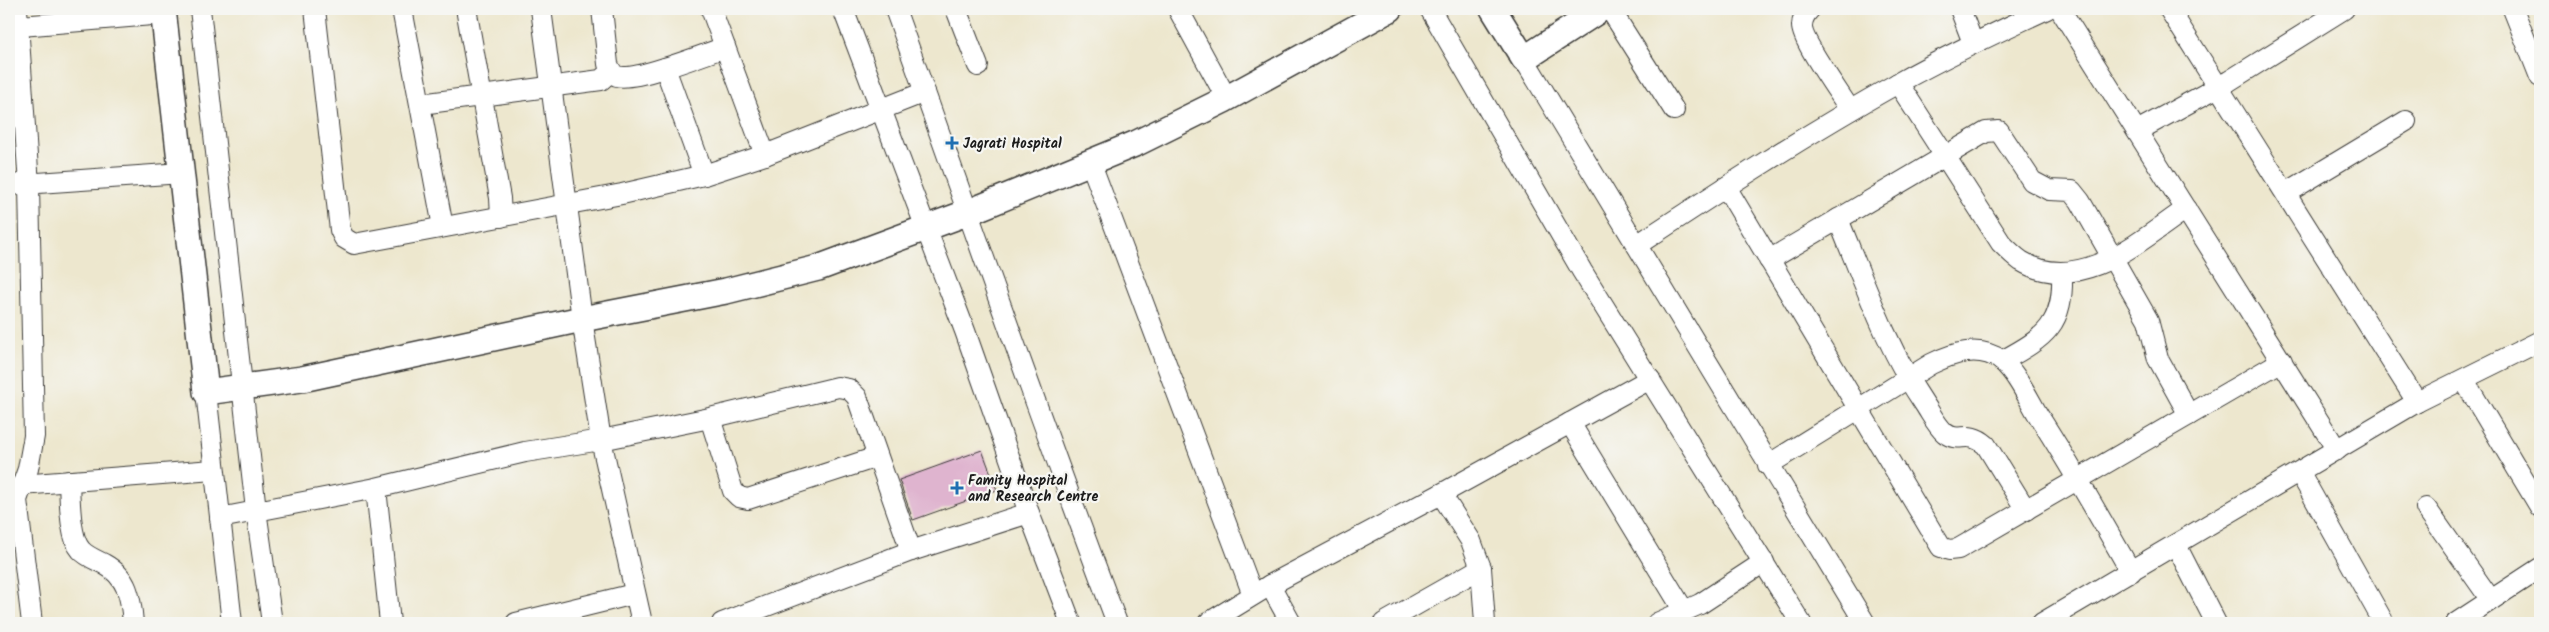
<svg xmlns="http://www.w3.org/2000/svg" width="2549" height="632" font-family="Kalam,sans-serif">
  <style>
    .building { fill: #dfb4cf }
    .lines { fill: none; stroke-linecap: round; stroke-linejoin: round }
    .minor-casing { stroke: #3b3a37; stroke-width: 22 }
    .tertiary-casing { stroke: #3b3a37; stroke-width: 28 }
    .minor { stroke: #fff; stroke-width: 20 }
    .tertiary { stroke: #fff; stroke-width: 25 }
    .poi-dot { fill: #1f6fb2; stroke: #f6f6f2; stroke-width: 2 }
    .labels { text-anchor: middle; stroke-width: 4.5; stroke-linejoin: round; paint-order: stroke }
    .poi-label { font-size: 14px; font-weight: bold; fill: #1c1c1c; stroke: #f6f6f2; text-anchor: start }
  </style>
  <rect width="100%" height="100%" fill="#f6f6f2"/>
  <filter id="ink" filterUnits="userSpaceOnUse"><feTurbulence type="fractalNoise" baseFrequency=".02" numOctaves="2"/><feDisplacementMap in="SourceGraphic" scale="10" xChannelSelector="R" yChannelSelector="G"/><feConvolveMatrix kernelMatrix="1 2 1 2 8 2 1 2 1" color-interpolation-filters="sRGB"/></filter>
  <filter id="wash" filterUnits="userSpaceOnUse"><feTurbulence type="fractalNoise" baseFrequency=".0096" numOctaves="4" result="noise"/><feDisplacementMap in="SourceGraphic" scale="20" xChannelSelector="R" yChannelSelector="G"/><feGaussianBlur stdDeviation="1.12" result="paint"/><feColorMatrix in="noise" values="0 0 0 0 0 0 0 0 0 0 0 0 0 0 0 0 0 1.4 0 .05"/><feComposite in="paint" operator="in"/></filter>
  <g filter="url(#wash)">
    <rect width="100%" height="100%" fill="#ede7ce"/>
    <g id="blocks">
      <path class="building" d="M982 450 997 490 913 520 899 480Z"/>
    </g>
  </g>
  <g filter="url(#ink)">
    <use href="#blocks" fill-opacity="0" stroke="#3b3a37" stroke-width="1"/>
    <g class="lines">
      <g class="minor-casing">
        <g id="minor">
          <path d="M17 9 29 185 34 436 28 469 17 500 32 623"/>
          <path d="M200 9 256 510 272 623"/>
          <path d="M315 9 340 230 344 238 354 244 622 194 704 175 765 155 925 92"/>
          <path d="M402 9 443 227"/>
          <path d="M468 9 467 14 500 198 501 217"/>
          <path d="M541 9 582 319 601 440 642 623"/>
          <path d="M602 9 608 64C610 69 612 74 617 76 634 82 705 54 725 47"/>
          <path d="M711 9 765 155"/>
          <path d="M843 9 965 331 1029 513 1071 623"/>
          <path d="M895 9C969 214 1040 420 1117 623"/>
          <path d="M956 9 978 66"/>
          <path d="M1178 9 1227 99"/>
          <path d="M1430 9 1582 271 1801 623"/>
          <path d="M1610 9 1674 110"/>
          <path d="M1810 9C1806 13 1802 19 1802 26 1801 40 1841 95 1850 110"/>
          <path d="M1960 9 1973 43"/>
          <path d="M2060 9 2337 450"/>
          <path d="M2169 9 2417 402"/>
          <path d="M2513 9 2540 77"/>
          <path d="M9 27 164 14"/>
          <path d="M1524 59 1865 623"/>
          <path d="M665 68 704 175"/>
          <path d="M1898 83 2001 243C2007 249 2014 256 2021 261 2079 296 2141 240 2186 209"/>
          <path d="M421 104 601 80 611 71"/>
          <path d="M2137 131 2229 81 2344 9"/>
          <path d="M1090 161 1253 595"/>
          <path d="M9 185 182 173"/>
          <path d="M1726 187 1941 547 1949 550 1958 549 2282 361"/>
          <path d="M2286 193 2406 121"/>
          <path d="M1838 219C1864 282 1887 349 1925 405 1931 414 1937 426 1945 433 1959 444 1968 429 1986 445L2026 510"/>
          <path d="M1637 245C1722 189 1808 133 1898 83 1946 56 1997 32 2047 9"/>
          <path d="M1769 260 1986 132 1999 131 2032 181 2049 190 2072 191 2080 201 2148 320 2158 359 2189 415"/>
          <path d="M2002 361C2046 337 2064 325 2062 272"/>
          <path d="M2464 380 2540 507"/>
          <path d="M206 392 232 623"/>
          <path d="M710 418 733 491 739 497 748 499 877 457"/>
          <path d="M1570 423 1684 611"/>
          <path d="M1768 465 1931 364C1953 353 1980 344 2002 361 2017 374 2028 398 2038 415 2071 466 2101 519 2131 572"/>
          <path d="M2300 473 2384 623"/>
          <path d="M69 481C70 499 69 537 81 550 86 556 96 560 104 564 128 577 131 598 133 623"/>
          <path d="M21 485 213 470"/>
          <path d="M376 488 390 623"/>
          <path d="M1441 494 1471 541 1481 568 1485 623"/>
          <path d="M2426 508 2491 600"/>
          <path d="M220 518 376 488 525 452 601 440 710 418 838 387 849 389 857 397 911 551"/>
          <path d="M2176 545 2216 623"/>
          <path d="M1270 585 1291 623"/>
          <path d="M516 623 634 594"/>
          <path d="M722 623 911 551 1029 513"/>
          <path d="M1208 623 1270 585 1441 494 1650 379"/>
          <path d="M1384 623 1481 568"/>
          <path d="M1657 623 1700 604 1764 562"/>
          <path d="M2042 623 2417 402 2540 341"/>
          <path d="M2456 623 2540 568"/>
        </g>
      </g>
      <g class="tertiary-casing">
        <g id="tertiary">
          <path d="M163 9 206 392 302 379 582 319 726 291 818 268 969 212 1137 143 1224 100 1390 9"/>
          <path d="M1493 9 1524 59 1601 9"/>
        </g>
      </g>
      <use href="#minor" class="minor"/>
      <use href="#tertiary" class="tertiary"/>
    </g>
  </g>
  <g class="poi-dot">
    <path d="M949.5 135.5h5v5h5v5h-5v5h-5v-5h-5v-5h5z"/>
    <path d="M954.5 480.5h5v5h5v5h-5v5h-5v-5h-5v-5h5z"/>
  </g>
  <g class="labels">
    <g class="poi-label">
      <text x="963" y="148">Jagrati Hospital</text>
      <text x="968" y="485">Famity Hospital<tspan x="968" dy="16">and Research Centre</tspan></text>
    </g>
  </g>
  <rect width="2549" height="632" fill="none" stroke="#f6f6f2" stroke-width="30"/>
</svg>
